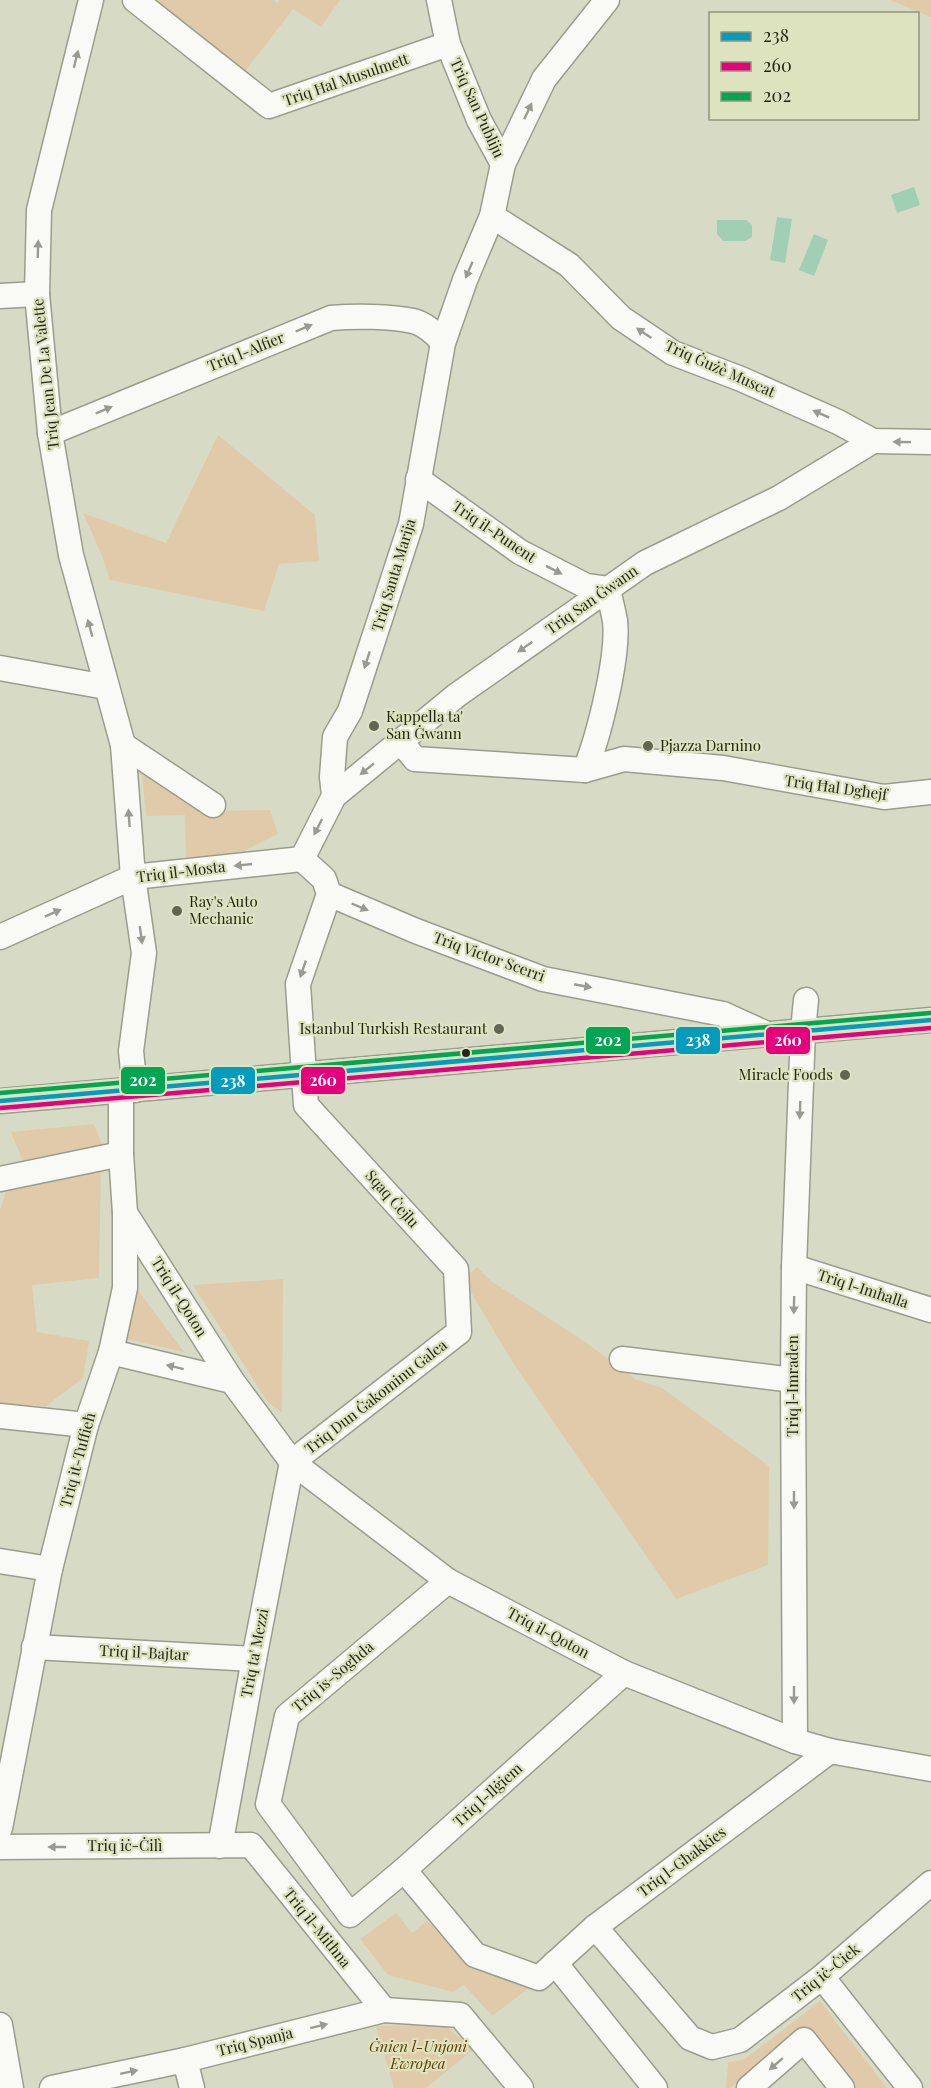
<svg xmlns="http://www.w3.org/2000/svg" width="931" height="2088" font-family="'Playfair Display',serif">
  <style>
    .green { fill: #e1caa9 }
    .water { fill: #a0cfb4 }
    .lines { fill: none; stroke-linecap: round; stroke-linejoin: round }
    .minor-casing { stroke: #9a9d8d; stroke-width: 27 }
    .minor { stroke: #f9faf6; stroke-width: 24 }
    .bus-1-casing { stroke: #dde3be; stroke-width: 9 }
    .bus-2-casing { stroke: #dde3be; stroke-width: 9 }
    .bus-3-casing { stroke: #dde3be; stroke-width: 9 }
    .bus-1 { stroke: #049cbc; stroke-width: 4.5 }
    .bus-2 { stroke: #e5007d; stroke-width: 4.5 }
    .bus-3 { stroke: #00a651; stroke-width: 4.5 }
    .oneway { fill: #999a92 }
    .poi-dot { fill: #626554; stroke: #dde3be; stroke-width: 2 }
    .bus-dot { fill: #232517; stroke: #dde3be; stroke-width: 2 }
    .labels { text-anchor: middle; stroke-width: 4.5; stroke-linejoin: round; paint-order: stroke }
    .street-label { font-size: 15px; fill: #232517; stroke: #dde3be }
    .poi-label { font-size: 15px; fill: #232517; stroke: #dde3be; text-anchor: start }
    .park-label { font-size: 15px; font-style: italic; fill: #663b03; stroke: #dde3be }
    .line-badge { stroke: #dde3be; stroke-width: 2 }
    .badge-label { font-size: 16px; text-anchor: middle; font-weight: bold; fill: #fff }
  </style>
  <rect width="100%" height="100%" fill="#d7dbc6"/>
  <g class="green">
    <path d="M153 0H273L277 3 279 0H340L321 27 293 9 244 73Z"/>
    <path d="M890 0H931V17Z"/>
    <path d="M218 435 315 515 319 561 279 564 264 611 110 580 103 558 83 513 166 543Z"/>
    <path d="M142 774 192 797 200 811 270 810 278 834 240 853 186 858 185 815 146 816Z"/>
    <path d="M94 1124 103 1147 26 1169 11 1132Z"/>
    <path d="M101 1164 99 1278 32 1285 37 1332 89 1341 83 1378 46 1406 0 1404V1210L8 1185Z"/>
    <path d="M477 1267 491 1281 584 1341 635 1379 662 1388 769 1466 768 1565 676 1599 515 1366 463 1279Z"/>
    <path d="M283 1279 282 1413 268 1402 193 1285Z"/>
    <path d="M131 1281 184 1352 121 1338Z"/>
    <path d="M396 1913 412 1933 427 1921 471 1961 533 1985 492 2016 464 1985 453 1992 388 1975 360 1939Z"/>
    <path d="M820 2001 887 2088H856L806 2031 730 2088H726L728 2063 745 2059Z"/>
    <path d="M444 2025 474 2049 426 2088H394L376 2026Z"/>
  </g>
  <g class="water">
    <path d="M914 187 920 205 897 213 891 195Z"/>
    <path d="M777 217 792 219 785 263 770 260Z"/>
    <path d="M717 220H746L752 225V237L745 241H723L717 234Z"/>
    <path d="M814 234 828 240 814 276 799 270Z"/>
  </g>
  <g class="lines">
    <g class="minor-casing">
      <g id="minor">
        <path d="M91 0 39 210 37 294 50 433 71 555 123 745 133 877 144 953 131 1051 135 1090"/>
        <path d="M135 0 269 106 448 44"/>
        <path d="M439 0 448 44 479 120 503 164"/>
        <path d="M492 216 569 265 621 318 673 353 741 379 838 422 873 441 931 442"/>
        <path d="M0 296 37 294"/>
        <path d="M50 433 331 318C354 316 390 316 413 321 423 323 437 334 443 343"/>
        <path d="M418 479 520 552 586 586 608 589"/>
        <path d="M0 668 106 687"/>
        <path d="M401 742 415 759 585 770 624 759 723 768 884 797 931 792"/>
        <path d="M123 745 213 805"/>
        <path d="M585 770C599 736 619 656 615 621 613 610 610 599 608 589"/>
        <path d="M334 796 457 695 645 563 779 498 873 441"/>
        <path d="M302 859 334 796 332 777 335 737 350 711 411 524 443 343 465 280 492 216 503 164 544 79 607 0"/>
        <path d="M302 859 324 879 329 894 416 931 543 979 723 1014 767 1034"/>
        <path d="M0 937 133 877 302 859"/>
        <path d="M0 1101 931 1020"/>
        <path d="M0 1179 121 1154"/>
        <path d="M125 1213 232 1381 292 1462 448 1581 624 1673 795 1741 830 1751 931 1769"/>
        <path d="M794 1267 931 1310"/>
        <path d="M111 1352 232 1381"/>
        <path d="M622 1359 793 1380"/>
        <path d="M0 1416 86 1425"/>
        <path d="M0 1561 50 1569"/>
        <path d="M448 1581 287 1716 268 1804 350 1915 404 1870 624 1673"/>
        <path d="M34 1647 254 1659"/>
        <path d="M795 1741 793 1380 794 1267 803 1030 806 1000"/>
        <path d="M0 1828 50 1569 86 1425 111 1352 125 1288V1213L121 1154V1091"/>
        <path d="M220 1846 254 1659 292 1462 459 1332 456 1269 306 1105 298 984 329 894"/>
        <path d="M0 1847 251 1845 384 2010"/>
        <path d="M404 1870 475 1955 539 1978 595 1927 830 1751"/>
        <path d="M595 1927 690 2038 712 2047 740 2040 822 1977 931 1883"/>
        <path d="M555 1963 655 2088"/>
        <path d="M822 1977 910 2088"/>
        <path d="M0 2025 11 2088"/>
        <path d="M185 2060 192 2088"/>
        <path d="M52 2088 185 2060 384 2010 460 2015 521 2088"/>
        <path d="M749 2088 804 2040 842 2088"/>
      </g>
    </g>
    <use href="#minor" class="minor"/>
    <g class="bus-1-casing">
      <path id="bus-1" d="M0 1101 931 1020"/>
    </g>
    <g class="bus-2-casing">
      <path id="bus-2" d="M1 1108 931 1028"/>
    </g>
    <g class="bus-3-casing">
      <path id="bus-3" d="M0 1093 930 1013"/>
    </g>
    <use href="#bus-1" class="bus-1"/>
    <use href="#bus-2" class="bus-2"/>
    <use href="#bus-3" class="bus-3"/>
  </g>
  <defs><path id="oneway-solid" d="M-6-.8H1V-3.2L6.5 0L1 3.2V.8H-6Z" transform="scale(1.5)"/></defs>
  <g class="oneway">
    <use href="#oneway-solid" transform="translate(76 59) rotate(-76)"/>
    <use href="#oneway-solid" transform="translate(528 111) rotate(-65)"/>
    <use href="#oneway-solid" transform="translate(38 249) rotate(-88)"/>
    <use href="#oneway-solid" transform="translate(469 270) rotate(113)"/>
    <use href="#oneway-solid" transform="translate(304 328) rotate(-23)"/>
    <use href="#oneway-solid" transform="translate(644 333) rotate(-146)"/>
    <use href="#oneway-solid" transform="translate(104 410) rotate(-23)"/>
    <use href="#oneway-solid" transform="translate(821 414) rotate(-156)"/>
    <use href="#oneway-solid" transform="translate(902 442) rotate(-179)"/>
    <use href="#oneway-solid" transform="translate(554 570) rotate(27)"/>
    <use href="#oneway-solid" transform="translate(90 628) rotate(-105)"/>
    <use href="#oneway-solid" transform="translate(525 647) rotate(145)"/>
    <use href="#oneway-solid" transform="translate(367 660) rotate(108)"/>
    <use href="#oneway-solid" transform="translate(367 769) rotate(141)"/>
    <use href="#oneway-solid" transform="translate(129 818) rotate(-94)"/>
    <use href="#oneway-solid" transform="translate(318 827) rotate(117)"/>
    <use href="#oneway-solid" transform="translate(243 865) rotate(174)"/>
    <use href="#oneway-solid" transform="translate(360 907) rotate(23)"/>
    <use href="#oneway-solid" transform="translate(53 913) rotate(-24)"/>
    <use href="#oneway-solid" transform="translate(141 935) rotate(82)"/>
    <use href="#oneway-solid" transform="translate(303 969) rotate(109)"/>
    <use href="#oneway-solid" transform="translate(583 986) rotate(11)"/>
    <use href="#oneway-solid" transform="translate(800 1110) rotate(92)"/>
    <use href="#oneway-solid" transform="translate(794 1305) rotate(91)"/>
    <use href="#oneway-solid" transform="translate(175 1367) rotate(-166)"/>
    <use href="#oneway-solid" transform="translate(794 1500) rotate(90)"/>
    <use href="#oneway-solid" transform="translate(794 1695) rotate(90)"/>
    <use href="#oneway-solid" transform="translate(57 1847) rotate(180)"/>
    <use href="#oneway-solid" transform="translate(319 2026) rotate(-14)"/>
    <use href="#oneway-solid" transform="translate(776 2064) rotate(139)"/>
    <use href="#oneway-solid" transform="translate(129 2072) rotate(-12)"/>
  </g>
  <g class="poi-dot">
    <circle cx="374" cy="726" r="6"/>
    <circle cx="648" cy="746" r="6"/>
    <circle cx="177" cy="911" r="6"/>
    <circle cx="499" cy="1029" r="6"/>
    <circle cx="845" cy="1075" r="6"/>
  </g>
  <circle class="bus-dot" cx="466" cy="1053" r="5"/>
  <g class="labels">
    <g class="street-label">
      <text transform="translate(346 80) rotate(-19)" y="5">Triq Ħal Musulmett</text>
      <text transform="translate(477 108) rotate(65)" y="5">Triq San Publiju</text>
      <text transform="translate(246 352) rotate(-22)" y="5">Triq l-Alfier</text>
      <text transform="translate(720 369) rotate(24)" y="5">Triq Ġużè Muscat</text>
      <text transform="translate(46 374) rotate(-96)" y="5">Triq Jean De La Valette</text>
      <text transform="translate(494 532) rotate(34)" y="5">Triq il-Punent</text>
      <text transform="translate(394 575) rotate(-73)" y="5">Triq Santa Marija</text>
      <text transform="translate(592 600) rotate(-35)" y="5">Triq San Ġwann</text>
      <text transform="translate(836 788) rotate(8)" y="5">Triq Ħal Dgħejf</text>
      <text transform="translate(181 872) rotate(-7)" y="5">Triq il-Mosta</text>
      <text transform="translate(489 957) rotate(20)" y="5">Triq Victor Scerri</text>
      <text transform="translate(392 1199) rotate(48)" y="5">Sqaq Ċejlu</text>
      <text transform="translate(863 1289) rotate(18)" y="5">Triq l-Imħalla</text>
      <text transform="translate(179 1297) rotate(58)" y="5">Triq il-Qoton</text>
      <text transform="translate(793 1386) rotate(-90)" y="5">Triq l-Imraden</text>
      <text transform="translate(376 1397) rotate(-38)" y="5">Triq Dun Ġakominu Galea</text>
      <text transform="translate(78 1460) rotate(-75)" y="5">Triq it-Tuffieħ</text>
      <text transform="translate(548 1633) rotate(28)" y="5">Triq il-Qoton</text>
      <text transform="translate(144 1653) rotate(3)" y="5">Triq il-Bajtar</text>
      <text transform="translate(255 1653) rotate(-79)" y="5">Triq ta' Mezzi</text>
      <text transform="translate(333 1677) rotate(-40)" y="5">Triq is-Sogħda</text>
      <text transform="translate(488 1795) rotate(-42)" y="5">Triq l-Ilġiem</text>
      <text x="125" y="1851">Triq iċ-Ċilì</text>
      <text transform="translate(682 1862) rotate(-37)" y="5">Triq l-Għakkies</text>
      <text transform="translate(317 1928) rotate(51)" y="5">Triq il-Mitħna</text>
      <text transform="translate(826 1973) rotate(-39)" y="5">Triq iċ-Ċiek</text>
      <text transform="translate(255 2042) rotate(-14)" y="5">Triq Spanja</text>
    </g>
    <g class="poi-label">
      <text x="386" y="722">Kappella ta'<tspan x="386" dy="17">San Ġwann</tspan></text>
      <text x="660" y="751">Pjazza Darnino</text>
      <text x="189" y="907">Ray's Auto<tspan x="189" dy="17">Mechanic</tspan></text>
      <text x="487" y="1034" text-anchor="end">Istanbul Turkish Restaurant</text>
      <text x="833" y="1080" text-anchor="end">Miracle Foods</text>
    </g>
    <g class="park-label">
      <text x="418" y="2052">Ġnien l-Unjoni<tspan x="418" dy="17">Ewropea</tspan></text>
    </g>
  </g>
  <g class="line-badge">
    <rect x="675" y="1026" width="46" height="29" rx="6" fill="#049cbc"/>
    <rect x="765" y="1026" width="46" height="29" rx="6" fill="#e5007d"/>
    <rect x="585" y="1026" width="46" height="29" rx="6" fill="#00a651"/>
    <rect x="300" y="1066" width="46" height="29" rx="6" fill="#e5007d"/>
    <rect x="120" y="1066" width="46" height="29" rx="6" fill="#00a651"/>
    <rect x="210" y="1066" width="46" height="29" rx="6" fill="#049cbc"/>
  </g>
  <g class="badge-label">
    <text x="698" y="1046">238</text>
    <text x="788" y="1046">260</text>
    <text x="608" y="1046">202</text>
    <text x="323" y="1086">260</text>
    <text x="143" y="1086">202</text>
    <text x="233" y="1087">238</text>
  </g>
  <rect x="709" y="12" width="210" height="108" fill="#dde3be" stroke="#93977b" stroke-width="1.5"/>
  <rect x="721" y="32" width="30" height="9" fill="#049cbc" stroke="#93977b" stroke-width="1.5"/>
  <text x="763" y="42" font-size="18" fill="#232517">238</text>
  <rect x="721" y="62" width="30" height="9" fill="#e5007d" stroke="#93977b" stroke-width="1.5"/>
  <text x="763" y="72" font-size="18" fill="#232517">260</text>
  <rect x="721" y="92" width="30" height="9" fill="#00a651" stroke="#93977b" stroke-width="1.5"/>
  <text x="763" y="102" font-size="18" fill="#232517">202</text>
</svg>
